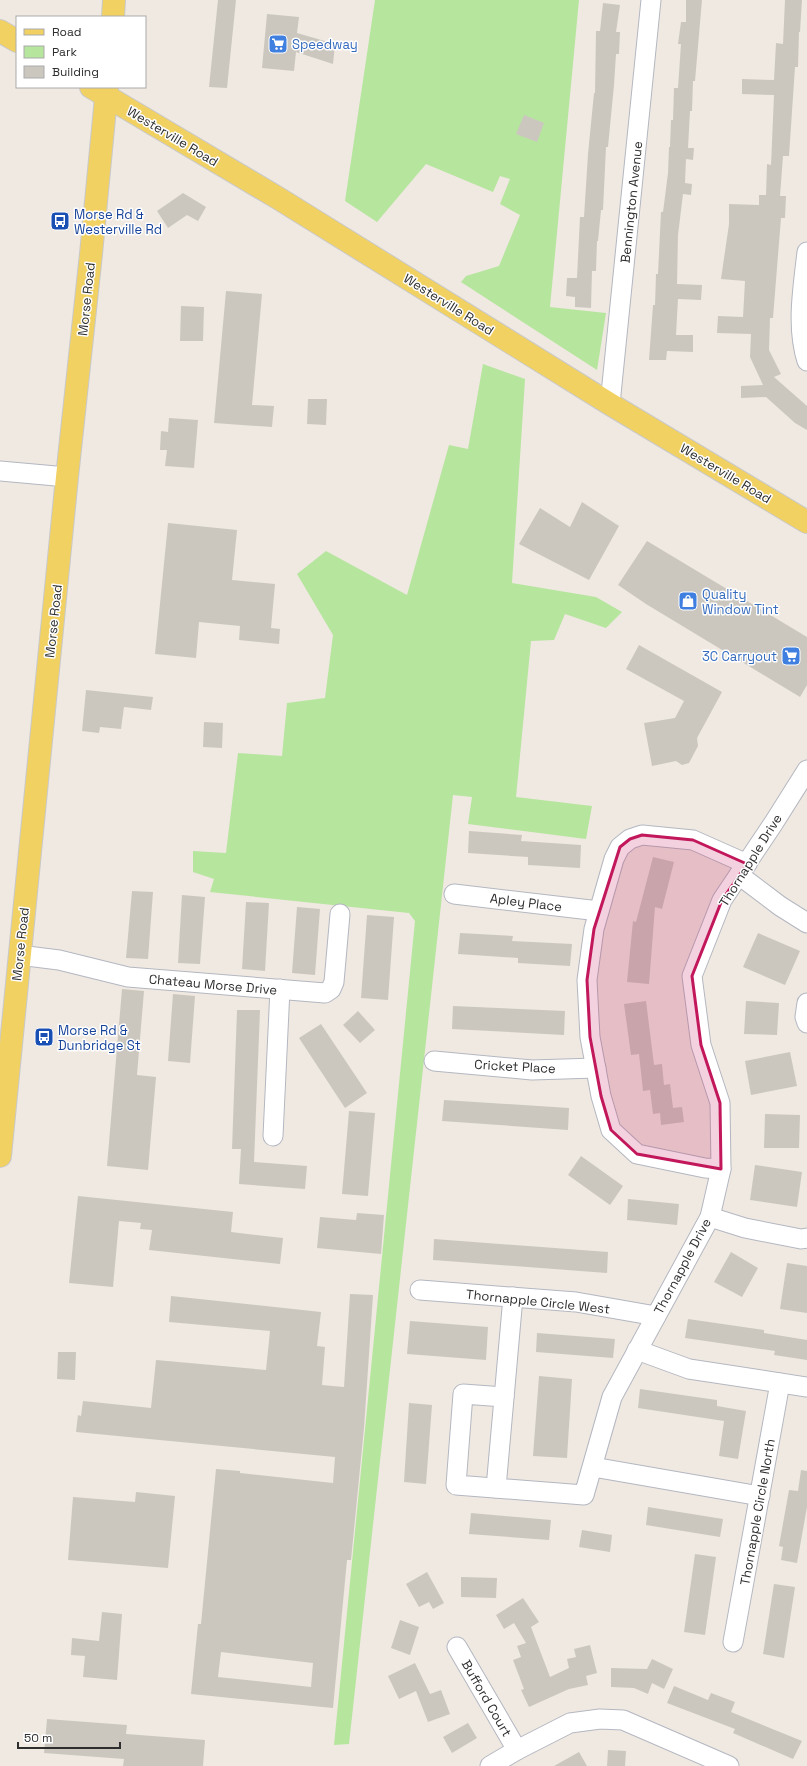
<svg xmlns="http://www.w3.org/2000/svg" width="807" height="1766" font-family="'Space Grotesk',sans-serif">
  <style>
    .green { fill: #b6e59e }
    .building { fill: #cbc7bf; fill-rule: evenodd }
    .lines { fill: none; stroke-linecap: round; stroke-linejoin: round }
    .minor-casing { stroke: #b4b7c1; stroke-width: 21 }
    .major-casing { stroke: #c9c9c9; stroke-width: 24 }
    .minor { stroke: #fff; stroke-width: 19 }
    .major { stroke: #f2d163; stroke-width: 22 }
    .marked { fill: #c2185b; fill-opacity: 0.2; stroke: #c2185b; stroke-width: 3; stroke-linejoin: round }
    .labels { text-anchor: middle; stroke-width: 3; stroke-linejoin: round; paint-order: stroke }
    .shop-label { font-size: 13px; fill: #366cbe; stroke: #fff; text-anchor: start }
    .street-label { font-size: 13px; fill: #2e2e2e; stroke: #fff }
    .transit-label { font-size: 13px; fill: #164399; stroke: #fff; text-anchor: start }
  </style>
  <rect width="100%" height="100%" fill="#efe9e1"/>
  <g class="green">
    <path d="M375 0H579L550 307 606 313 597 370 461 282 466 276 499 266 520 215 500 204 510 179 500 176 493 192 426 164 377 222 345 201Z"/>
    <path d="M483 364 525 379 512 583 596 597 622 612 606 628 565 614 554 640 531 641 516 797 592 806 586 839 468 824 472 797 453 795 349 1744 334 1745 415 921 409 913 210 892 214 879 193 872V851L226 853 238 753 282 756 287 703 325 698 333 635 297 574 326 551 407 595 449 445 468 449Z"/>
  </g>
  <g class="building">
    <path d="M218 0H236L227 88 209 87Z"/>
    <path d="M686 0H702L695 81H693L692 111H690L688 148H694L693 160 686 159 685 183 692 184 691 195 683 194 678 235 677 284 702 285 701 300 678 299 676 335H693V352L667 351 666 360H649L653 305H655L656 274H658L661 212H663L668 173 669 147H670L671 120H673L674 88H678L681 44H678L681 22H686Z"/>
    <path d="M785 0H802L800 32H799L798 67H795L789 156H783L780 196H786L785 218H781L773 318H770L769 350 781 374 774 377 807 406V430L795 423 766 397 741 398V386L763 385 750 357 751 334 717 333 718 316 743 317 745 281 721 279 729 224V204L759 205V195H766L767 164 771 165 774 95 742 94V79L774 80 776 43 783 44Z"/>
    <path d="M603 3 620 5 616 32H620L619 54H616L614 85 608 147H606L603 210H601L598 241H597L596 271H592L591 308 575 307V297L566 296 567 278H577L580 217H584L588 154 594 93H595L596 31H600Z"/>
    <path d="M267 14 299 17 297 33 335 44 333 64 296 52 294 71 262 68Z"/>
    <path d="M524 115 544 123 537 142 516 134Z"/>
    <path d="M183 193 206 207 198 221 187 215 168 228 157 211Z"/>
    <path d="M226 291 262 294 252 405 274 406 272 427 214 423Z"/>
    <path d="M181 306 204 307 203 341H180Z"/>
    <path d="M308 399H327L326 425 307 424Z"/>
    <path d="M169 418 198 420 194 468 165 466 167 450H160L161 431 168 432Z"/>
    <path d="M582 502 619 526 589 580 519 544 540 508 570 527Z"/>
    <path d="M168 523 237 530 232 580 275 584 271 628 280 629 279 644 239 640 240 626 199 622 196 658 155 654Z"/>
    <path d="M647 541 807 637V685L800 697 646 604 618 585Z"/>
    <path d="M639 645 722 692 697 738 698 746 689 763 682 765 676 761 652 766 644 723 675 718 684 701 626 669Z"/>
    <path d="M86 690 153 697 151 710 124 707 121 729 100 727 99 733 82 731Z"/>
    <path d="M204 722 223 723 222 748 203 747Z"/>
    <path d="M469 831 522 835 521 841 581 845 580 868 528 865V857L468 853Z"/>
    <path d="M653 857 674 862 662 909 655 907 649 984 627 982 633 921 636 922Z"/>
    <path d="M132 891 153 892 148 959 126 958Z"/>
    <path d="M182 895 205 897 200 964 178 963Z"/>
    <path d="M246 902 269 903 265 971 242 969Z"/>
    <path d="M297 907 320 909 315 975 292 973Z"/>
    <path d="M367 915 394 917 388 1000 361 998Z"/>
    <path d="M460 933 513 936 512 941 572 944 570 966 518 963V958L458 954Z"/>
    <path d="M758 933 800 951 785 985 743 967Z"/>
    <path d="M122 989 144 991 137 1075 156 1077 148 1170 107 1166Z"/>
    <path d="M173 994 195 996 190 1063 168 1061Z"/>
    <path d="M646 1001 654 1065 662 1064 664 1085 670 1084 673 1108 682 1107 684 1122 661 1125 660 1113 653 1114 650 1090 643 1091 639 1054 631 1055 624 1004Z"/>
    <path d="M746 1001 779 1003 777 1035 744 1034Z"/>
    <path d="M453 1006 565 1011 564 1035 452 1029Z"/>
    <path d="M237 1010H260L254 1162 307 1166 305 1189 239 1184 241 1149H232Z"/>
    <path d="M358 1011 375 1030 360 1043 343 1025Z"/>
    <path d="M321 1024 367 1093 345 1108 299 1038Z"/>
    <path d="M790 1052 797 1086 751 1095 745 1061Z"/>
    <path d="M444 1100 569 1108 568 1130 442 1121Z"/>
    <path d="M349 1111 375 1113 368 1196 342 1194Z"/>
    <path d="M765 1114 800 1115 799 1148H764Z"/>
    <path d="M581 1156 623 1186 610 1205 568 1175Z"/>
    <path d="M755 1165 802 1172 797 1207 750 1200Z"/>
    <path d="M78 1196 233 1212 231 1232 283 1238 280 1264 149 1250 152 1230 140 1229 141 1223 119 1221 113 1287 69 1283Z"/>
    <path d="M628 1199 679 1204 677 1225 627 1220Z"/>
    <path d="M357 1213 384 1215 381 1254 317 1248 320 1217 356 1220Z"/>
    <path d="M434 1239 608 1252 607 1273 433 1260Z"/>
    <path d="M731 1252 758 1268 742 1297 714 1282Z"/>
    <path d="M787 1263 807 1266V1313L780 1309Z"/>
    <path d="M350 1294 373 1295 364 1428 351 1560H347L333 1708 191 1694 198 1624H201L216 1469 240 1471V1473L333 1483 335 1457 76 1432 78 1415 81 1416 83 1401 151 1408 156 1360 266 1370 270 1331 169 1322 171 1296 321 1312 317 1346 325 1347 322 1385 344 1387ZM221 1652 313 1663 311 1687 218 1677Z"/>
    <path d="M688 1319 764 1330V1333L807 1340V1360L774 1355 775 1351 685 1338Z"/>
    <path d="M410 1321 488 1327 486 1360 407 1354Z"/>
    <path d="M537 1333 615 1339 613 1358 536 1352Z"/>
    <path d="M58 1352H76L75 1380 57 1379Z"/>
    <path d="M539 1376 572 1379 567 1458 533 1456Z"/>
    <path d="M640 1389 717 1400V1406L746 1411 738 1459 719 1456 724 1421 638 1408Z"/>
    <path d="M409 1403 432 1405 426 1484 404 1482Z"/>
    <path d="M801 1470 807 1471V1507L797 1563 781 1560 783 1547 779 1546 789 1490 798 1491Z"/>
    <path d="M136 1492 175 1496 168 1568 68 1560 73 1497 135 1502Z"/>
    <path d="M648 1507 723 1519 720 1537 646 1525Z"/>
    <path d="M471 1513 551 1520 549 1540 469 1534Z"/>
    <path d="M582 1530 612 1535 610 1552 579 1547Z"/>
    <path d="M695 1554 716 1557 705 1635 684 1632Z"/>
    <path d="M427 1572 444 1603 433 1609 429 1602 419 1607 406 1584Z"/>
    <path d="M461 1577 497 1578 496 1598 461 1597Z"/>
    <path d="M774 1584 795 1587 784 1658 763 1654Z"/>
    <path d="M523 1598 539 1622 531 1627 550 1677 569 1668 567 1659 576 1657 574 1649 590 1645 597 1673 586 1676 588 1685 569 1689 529 1707 521 1690 524 1689 513 1660 521 1657 517 1646 526 1643 514 1623 504 1629 496 1615Z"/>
    <path d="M102 1612 122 1614 117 1680 83 1677 85 1656 71 1655 72 1638 99 1641Z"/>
    <path d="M400 1620 419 1627 410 1655 391 1648Z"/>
    <path d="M652 1659 673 1669 664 1689 652 1683 648 1694 634 1688 611 1687V1668L647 1669Z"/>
    <path d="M415 1663 430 1694 441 1690 450 1714 428 1722 416 1691 399 1699 388 1676Z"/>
    <path d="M674 1686 708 1700 711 1693 735 1702 731 1712 802 1741 793 1759 733 1733 735 1729 667 1703Z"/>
    <path d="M47 1719 127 1725 126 1734 205 1740 203 1766H123L124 1759 44 1753Z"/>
    <path d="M468 1723 477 1738 452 1753 443 1737Z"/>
    <path d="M608 1750 626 1751 625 1766H607Z"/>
    <path d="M579 1752 587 1766H554Z"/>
  </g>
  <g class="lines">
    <g class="minor-casing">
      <g id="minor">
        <path d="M807 252C803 288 796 326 807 361"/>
        <path d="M610 404 651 0"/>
        <path d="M0 471 67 477"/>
        <path d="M739 875 780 906 807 923"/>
        <path d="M454 894 599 911"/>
        <path d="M19 955 59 960 128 977 325 993 331 989 334 982 340 914"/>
        <path d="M807 1003 805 1017 807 1023"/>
        <path d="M434 1061 532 1070 596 1068"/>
        <path d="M273 1136 280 989"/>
        <path d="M721 1169 705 1168 637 1154 611 1130 601 1096 590 1037 587 980 594 929 614 859 620 847 630 839 642 835 693 840 747 864"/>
        <path d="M710 1217 745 1228 801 1239 807 1238"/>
        <path d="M420 1290 576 1302 656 1316"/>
        <path d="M637 1350 689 1369 807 1387"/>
        <path d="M504 1397 463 1394 456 1485 584 1495 612 1397 710 1217 721 1169 720 1103 701 1045 692 976 722 900 773 824 807 770"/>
        <path d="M593 1467 760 1496"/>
        <path d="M496 1488 513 1297"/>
        <path d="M733 1642 780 1383"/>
        <path d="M457 1647 517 1750"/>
        <path d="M490 1766 517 1750 570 1723 600 1719 623 1720 729 1766"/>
      </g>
    </g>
    <g class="major-casing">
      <g id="major">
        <path d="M113 17 114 0"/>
        <path d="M0 31 17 41"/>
        <path d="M91 87 278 198 610 404 807 522"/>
        <path d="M0 1156 67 477 91 254 107 87"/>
      </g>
    </g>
    <use href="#minor" class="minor"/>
    <use href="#major" class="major"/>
  </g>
  <path class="marked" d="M642 835 693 840 747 864 722 900 692 976 701 1045 720 1103 721 1169 637 1154 611 1130 601 1096 590 1037 587 980 594 929 620 847 630 839Z"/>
  <defs>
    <g id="supermarket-square" transform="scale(1)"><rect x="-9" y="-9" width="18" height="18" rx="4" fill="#3f7fe0" stroke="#fff"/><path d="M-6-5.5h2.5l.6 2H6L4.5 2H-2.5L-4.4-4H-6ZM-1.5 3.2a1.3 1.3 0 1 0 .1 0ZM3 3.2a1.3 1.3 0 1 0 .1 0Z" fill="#fff"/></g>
    <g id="bus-square" transform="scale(1)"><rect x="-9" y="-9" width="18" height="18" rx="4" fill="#1a4fb4" stroke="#fff"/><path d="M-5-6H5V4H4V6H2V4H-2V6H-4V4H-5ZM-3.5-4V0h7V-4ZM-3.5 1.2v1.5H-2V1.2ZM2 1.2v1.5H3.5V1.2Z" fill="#fff"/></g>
    <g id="shop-square" transform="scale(1)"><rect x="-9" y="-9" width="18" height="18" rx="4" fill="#3f7fe0" stroke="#fff"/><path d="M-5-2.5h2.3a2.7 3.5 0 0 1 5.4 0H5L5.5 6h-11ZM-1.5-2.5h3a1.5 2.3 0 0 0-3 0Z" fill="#fff"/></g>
  </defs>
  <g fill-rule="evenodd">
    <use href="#supermarket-square" x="278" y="44"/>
    <use href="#bus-square" x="60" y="221"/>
    <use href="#shop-square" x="688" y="601"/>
    <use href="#supermarket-square" x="791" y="656"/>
    <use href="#bus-square" x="44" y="1037"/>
  </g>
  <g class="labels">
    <g class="shop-label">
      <text x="292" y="49">Speedway</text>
      <text x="702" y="599">Quality<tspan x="702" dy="15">Window Tint</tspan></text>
      <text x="777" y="661" text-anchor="end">3C Carryout</text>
    </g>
    <g class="street-label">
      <text transform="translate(173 136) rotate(31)" y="5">Westerville Road</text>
      <text transform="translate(631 202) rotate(-84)" y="5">Bennington Avenue</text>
      <text transform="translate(86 299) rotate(-84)" y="5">Morse Road</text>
      <text transform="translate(449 304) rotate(32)" y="5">Westerville Road</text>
      <text transform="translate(726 473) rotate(31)" y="5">Westerville Road</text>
      <text transform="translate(53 621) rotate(-84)" y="5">Morse Road</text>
      <text transform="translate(750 860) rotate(-58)" y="5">Thornapple Drive</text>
      <text transform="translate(526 902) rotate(7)" y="5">Apley Place</text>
      <text transform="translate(20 944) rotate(-84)" y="5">Morse Road</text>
      <text transform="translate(213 984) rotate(5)" y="5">Chateau Morse Drive</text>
      <text transform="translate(515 1066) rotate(3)" y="5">Cricket Place</text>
      <text transform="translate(682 1266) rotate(-62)" y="5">Thornapple Drive</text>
      <text transform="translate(538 1301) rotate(6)" y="5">Thornapple Circle West</text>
      <text transform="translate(757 1512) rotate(-80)" y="5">Thornapple Circle North</text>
      <text transform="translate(487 1698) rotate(60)" y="5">Bufford Court</text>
    </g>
    <g class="transit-label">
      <text x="74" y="219">Morse Rd &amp;<tspan x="74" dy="15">Westerville Rd</tspan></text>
      <text x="58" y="1035">Morse Rd &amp;<tspan x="58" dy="15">Dunbridge St</tspan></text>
    </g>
  </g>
  <rect x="16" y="16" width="130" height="72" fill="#ffffff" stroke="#ababab"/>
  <rect x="24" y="29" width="20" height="6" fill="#f2d163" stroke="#ababab"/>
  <text x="52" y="36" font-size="12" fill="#2e2e2e">Road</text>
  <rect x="24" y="46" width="20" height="12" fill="#b6e59e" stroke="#ababab"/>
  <text x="52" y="56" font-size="12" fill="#2e2e2e">Park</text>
  <rect x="24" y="66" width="20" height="12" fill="#cbc7bf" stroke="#ababab"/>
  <text x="52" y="76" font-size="12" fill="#2e2e2e">Building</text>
  <path d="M18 1742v6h102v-6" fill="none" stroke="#2e2e2e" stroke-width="2"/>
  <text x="24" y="1742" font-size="12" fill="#2e2e2e" stroke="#ffffff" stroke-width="3" paint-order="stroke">50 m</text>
</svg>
